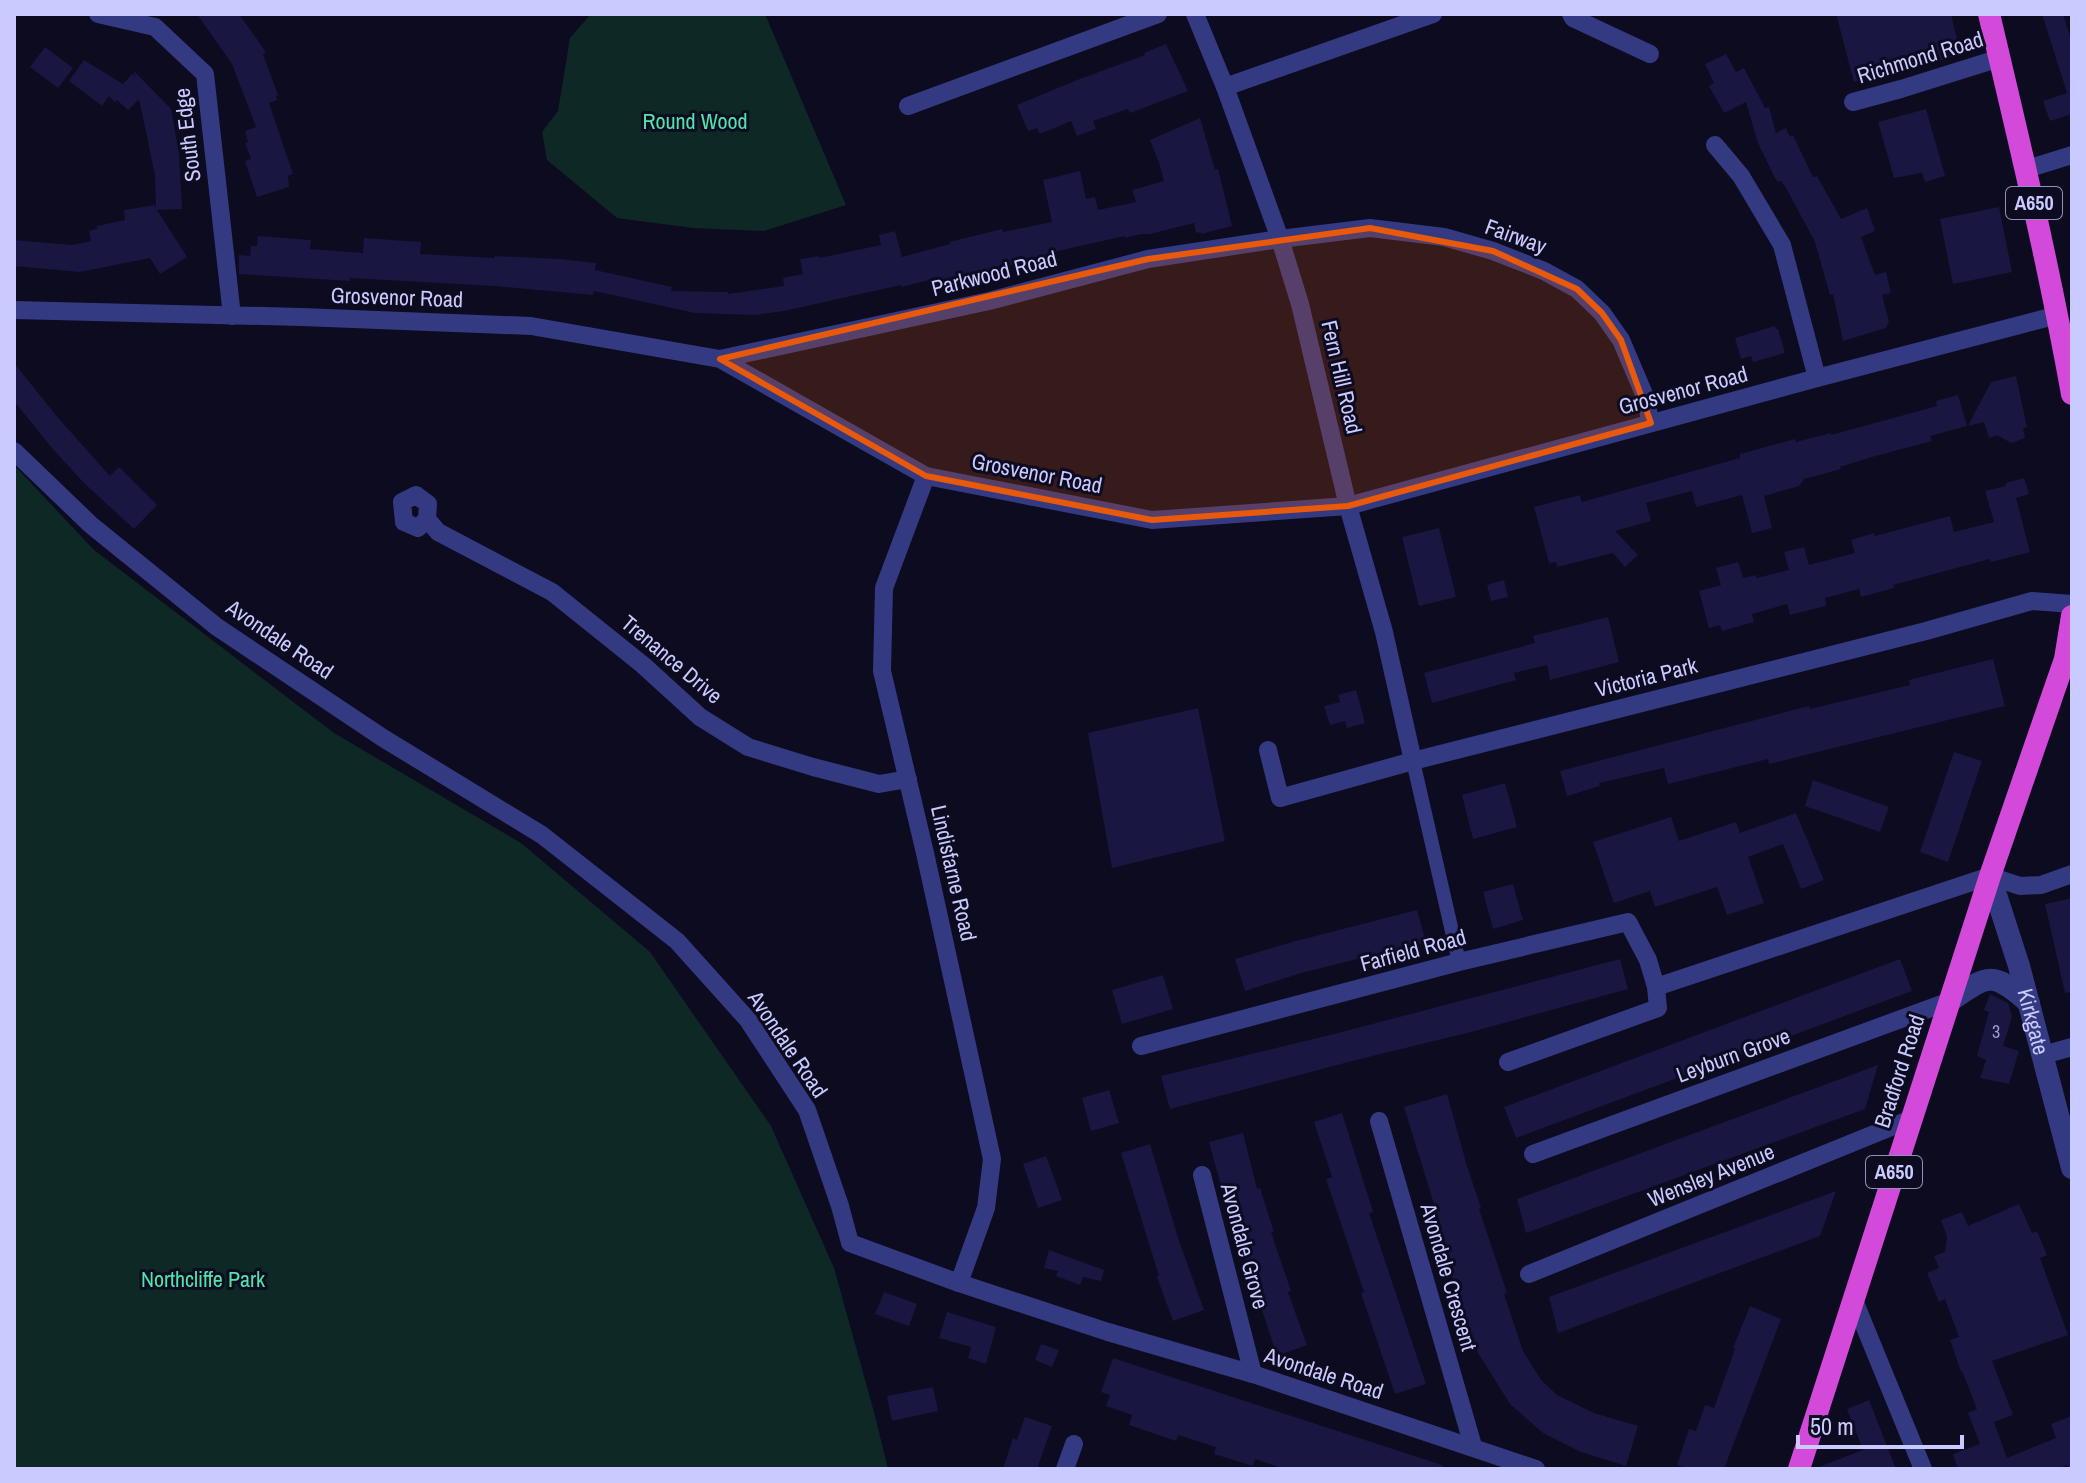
<svg xmlns="http://www.w3.org/2000/svg" width="2086" height="1483" font-family="'Archivo Narrow',sans-serif">
  <style>
    .green { fill: #0e2925 }
    .building { fill: #191641 }
    .lines { fill: none; stroke-linecap: round; stroke-linejoin: round }
    .pedestrian { stroke: #333a81; stroke-width: 14 }
    .minor { stroke: #333a81; stroke-width: 18 }
    .tertiary { stroke: #333a81; stroke-width: 22 }
    .trunk { stroke: #d34ada; stroke-width: 22 }
    .marked { fill: #e8590c; fill-opacity: 0.2; stroke: #e8590c; stroke-width: 6; stroke-linejoin: round }
    .labels { text-anchor: middle; stroke-width: 6; stroke-linejoin: round; paint-order: stroke }
    .number-label { font-size: 18px; fill: #9d9dd0 }
    .shield { fill: #0c0b1f; stroke: #9091bc; stroke-width: 2 }
    .shield-label { font-size: 20px; font-weight: bold; fill: #c9caff }
    .street-label { font-size: 22px; fill: #c9caff; stroke: #0c0b1f }
    .park-label { font-size: 22px; fill: #4fe5ac; stroke: #0c0b1f }
  </style>
  <rect width="100%" height="100%" fill="#0c0b1f"/>
  <g class="green">
    <path d="M591 14H765L846 205 764 231 693 228 617 218 547 160 542 132 558 111 570 38Z"/>
    <path d="M14 465 94 550 334 733 521 843 650 952 771 1126 834 1268 874 1412 888 1469H14Z"/>
  </g>
  <g class="building">
    <path d="M197 14H239L266 52 263 54 278 95 276 96 277 100 269 103 293 174 288 176 289 187 257 197 245 161 251 159 245 143 248 142 245 131 256 127 232 64Z"/>
    <path d="M1836 14H1951L1961 55 1854 82Z"/>
    <path d="M2042 14H2063L2072 42V114L2050 121 2043 101 2067 93Z"/>
    <path d="M1166 44 1188 91 1130 113 1128 109 1093 121 1096 129 1077 136 1071 121 1040 134 1037 128 1028 131 1017 105 1077 80 1145 55 1144 53Z"/>
    <path d="M45 47 73 68 58 88 30 67Z"/>
    <path d="M1726 54 1736 72 1744 68 1765 108 1769 107 1776 133 1786 128 1790 137 1793 135 1813 177 1817 176 1841 219 1867 208 1875 231 1861 237 1875 275 1886 272 1891 293 1882 295 1889 321 1886 328 1843 341 1833 294 1830 295 1815 242 1786 188 1781 181 1777 182 1758 143 1746 102 1724 113 1709 86 1714 83 1705 64Z"/>
    <path d="M84 60 123 84 132 74 135 77 133 70 171 109 179 154 182 209 157 210 187 257 160 274 150 258 80 272 14 266V240L72 245 91 241 89 231 97 229V226L125 220 124 210 155 205 156 208 155 175 139 99 128 110 117 100 115 102 109 96 102 106 69 81Z"/>
    <path d="M1926 109 1945 176 1925 182 1922 173 1894 178 1878 122Z"/>
    <path d="M1200 118 1215 170 1218 169 1232 226 1201 234V232L1196 233 1194 223 1150 234H1141L1125 238V236L1049 253 1050 257 968 274 969 278 946 283 944 279 938 281 937 278 902 287 901 285 784 311 755 315 695 313 594 291 593 295 494 286 350 278V281L239 274V255L250 256 251 246H257L258 236 311 240 310 249 363 253 364 238 421 242 420 254 495 258V256L560 259 596 263 595 270 672 287 671 291 728 292V294L784 286 783 278 803 274 800 259 819 256V258L881 245 879 235 895 231 902 257 950 244 949 242 1002 229 1003 232 1052 222 1043 180 1080 171 1086 199 1095 197 1098 210 1136 202 1132 190 1164 181 1159 163 1150 140Z"/>
    <path d="M1999 207 2012 272 1953 284 1940 219Z"/>
    <path d="M1775 326 1776 329H1778L1785 353 1753 362 1751 356 1741 359 1735 338Z"/>
    <path d="M14 363 59 419 110 476 119 467 157 505 134 529 83 482 52 448 14 401Z"/>
    <path d="M2016 376 2027 427 2023 428 2025 438 2011 443 1997 435 1989 438 1984 422 1968 426 1991 382Z"/>
    <path d="M1958 395 1967 426 1930 436 1932 441 1872 457 1840 467 1841 469 1804 479 1799 486 1764 496 1772 528 1752 533 1742 495 1696 507 1692 491 1646 503 1651 521 1615 531 1638 555 1625 567 1613 553 1557 567 1556 562 1549 563 1534 507 1580 495 1582 502 1740 458V454L1795 439 1796 442 1831 433V435L1937 406 1936 401Z"/>
    <path d="M2024 478 2029 494 2016 498 2030 552 1991 562 1990 559 1893 585 1894 588 1861 597 1859 589 1825 598 1826 606 1790 615 1787 604 1752 614 1754 622 1722 631 1720 625 1709 628 1699 591 1721 585 1716 568 1738 562 1743 578 1756 575V578L1789 570 1784 552 1804 547 1809 565 1855 553 1851 540 1874 533 1875 536 1950 516 1954 532 1994 522 1985 491 2006 486V483Z"/>
    <path d="M1439 528 1456 597 1419 606 1402 537Z"/>
    <path d="M1504 580 1508 597 1491 601 1487 585Z"/>
    <path d="M1608 617 1619 662 1550 680 1547 665 1514 673 1516 680 1432 703 1424 673 1535 643 1533 636Z"/>
    <path d="M1993 659 2005 706 1769 764 1768 759 1668 784 1664 768 1599 783 1600 786 1567 796 1560 771 1809 706 1810 709 1910 685 1909 680Z"/>
    <path d="M1356 690 1365 723 1347 728 1345 721 1330 725 1324 706 1340 702 1338 695Z"/>
    <path d="M1198 708 1225 841 1112 868 1088 733Z"/>
    <path d="M1954 752 1982 761 1948 862 1920 852Z"/>
    <path d="M1813 780 1889 807 1880 832 1805 806Z"/>
    <path d="M1505 783 1517 827 1473 839 1462 795Z"/>
    <path d="M1796 813 1824 880 1801 889 1783 844 1748 857 1764 903 1727 915 1717 887 1655 907 1650 891 1614 903 1593 842 1671 817 1679 841 1736 822 1740 833Z"/>
    <path d="M1513 884 1523 920 1493 929 1483 892Z"/>
    <path d="M2072 898V992L2065 993 2045 904Z"/>
    <path d="M1417 910 1426 942 1301 973 1245 991 1235 959 1292 942Z"/>
    <path d="M1620 959 1628 989 1471 1032 1360 1059 1170 1109 1161 1076 1338 1033Z"/>
    <path d="M1900 959 1912 991 1516 1138 1504 1107Z"/>
    <path d="M1163 975 1173 1009 1122 1024 1112 990Z"/>
    <path d="M1990 994 2008 1003 2012 1017 2003 1046 2019 1051 2009 1084 1980 1078 1986 1060 1977 1056 1989 1012 1984 1010Z"/>
    <path d="M1878 1065 1865 1109 1526 1233 1517 1199Z"/>
    <path d="M1109 1090 1119 1123 1091 1131 1082 1098Z"/>
    <path d="M1447 1094 1467 1166 1481 1208 1479 1209 1507 1293 1504 1294 1523 1351 1541 1380 1557 1395 1594 1413 1638 1426 1626 1466 1581 1452 1543 1433 1510 1404 1478 1353 1450 1272 1454 1271 1440 1230H1442L1404 1107Z"/>
    <path d="M1342 1113 1373 1212 1369 1213 1426 1384 1395 1394 1361 1293 1364 1292 1326 1179 1332 1177 1314 1122Z"/>
    <path d="M1243 1133 1257 1189 1260 1188 1274 1232H1271L1291 1291 1288 1292 1307 1345 1277 1356 1220 1182 1209 1142Z"/>
    <path d="M1150 1144 1179 1241 1204 1310 1173 1321 1157 1277 1159 1276 1121 1153Z"/>
    <path d="M1046 1156 1062 1200 1038 1208 1023 1164Z"/>
    <path d="M1836 1191 1820 1236 1558 1333 1549 1297Z"/>
    <path d="M2019 1204 2032 1233 2037 1231 2047 1255 2040 1258 2068 1335 1992 1361 2013 1415 1994 1422 2007 1458 2056 1438 2051 1424 2072 1416V1469H2068L2067 1465 2056 1469H1958L1953 1454 1980 1444 1968 1413 1977 1409 1962 1371 1961 1372 1950 1340 1959 1337 1945 1299 1939 1302 1927 1273 1939 1268 1934 1256 1945 1252 1947 1237 1941 1220 1962 1212 1968 1226Z"/>
    <path d="M1049 1250 1104 1270 1101 1281 1083 1277 1080 1285 1056 1276 1058 1271 1044 1268Z"/>
    <path d="M884 1292 917 1304 909 1326 875 1314Z"/>
    <path d="M1750 1306 1781 1319 1724 1469H1689L1677 1465 1689 1429 1696 1431 1705 1405 1714 1408 1735 1349 1733 1348Z"/>
    <path d="M947 1312 996 1327 986 1364 968 1358 971 1347 939 1338Z"/>
    <path d="M1041 1344 1059 1350 1052 1367 1035 1360Z"/>
    <path d="M1113 1358 1442 1465V1469H1285L1255 1459 1253 1466 1214 1454 1216 1447 1178 1435 1176 1441 1129 1425 1132 1415 1106 1406 1110 1395 1101 1392Z"/>
    <path d="M933 1387 938 1411 892 1421 887 1396Z"/>
    <path d="M1869 1400 1896 1469H1816V1468L1863 1450 1847 1409Z"/>
    <path d="M1025 1417 1052 1426 1037 1469H1003L1013 1438 1017 1440Z"/>
  </g>
  <g class="lines">
    <path class="pedestrian" d="M1413 761 1459 962"/>
    <g class="minor">
      <path d="M98 14 155 27 205 74 232 316"/>
      <path d="M1195 14 1225 87 1280 239 1300 304 1348 506 1384 632 1413 761"/>
      <path d="M1571 14 1573 18 1650 54"/>
      <path d="M1225 87 1433 14"/>
      <path d="M1853 102 1901 89 2000 58"/>
      <path d="M908 106 1158 14"/>
      <path d="M1715 145 1741 176 1782 245 1817 378"/>
      <path d="M2027 169 2072 155"/>
      <path d="M14 310 302 317 531 326 720 359 926 476 1152 520 1348 506 1817 378 2058 315"/>
      <path d="M720 359 989 301 1148 259 1280 239 1370 228 1444 237 1493 251 1544 271 1577 289 1602 313 1621 340 1644 394 1651 423"/>
      <path d="M14 451 91 525 217 627 383 738 542 835 677 941 748 1020 807 1110 840 1206 850 1243 959 1283 1108 1332 1253 1374 1536 1469"/>
      <path d="M926 476 884 588 882 671 925 853 992 1159 986 1208 959 1283"/>
      <path d="M427 519 418 528 404 522 402 502 416 495 428 504 427 519 438 532 552 592 643 665 700 717 748 747 813 767 879 784 908 779"/>
      <path d="M1268 750 1280 798 1413 761 1926 631 2032 601 2072 604"/>
      <path d="M1141 1046 1459 962 1628 922 1648 960 1656 987"/>
      <path d="M2043 1055 2072 1047"/>
      <path d="M1508 1062 1658 1008 1656 987 1990 876 2020 886 2041 885 2072 874"/>
      <path d="M1379 1121 1473 1446"/>
      <path d="M1533 1154 1950 1001"/>
      <path d="M1202 1175 1253 1374"/>
      <path d="M1529 1274 1911 1119"/>
      <path d="M1853 1298 1923 1469"/>
      <path d="M1065 1469 1074 1444"/>
    </g>
    <g class="tertiary">
      <path id="s1" d="M1990 876 2019 966 2072 1168"/>
      <path d="M1950 1001C1988 975 1992 970 2029 1003"/>
    </g>
    <g class="trunk">
      <path d="M1989 14C2019 140 2049 266 2072 394"/>
      <path d="M1799 1469 1990 876 2065 659 2072 616"/>
    </g>
  </g>
  <path class="marked" d="M1370 228 1493 251 1577 289 1602 313 1621 340 1651 423 1348 506 1152 520 926 476 720 359 1148 259Z"/>
  <g class="labels">
    <g class="number-label">
      <text x="1996" y="1038">3</text>
    </g>
    <g class="shield">
      <rect x="2006" y="187" width="56" height="32" rx="6"/>
      <rect x="1866" y="1156" width="56" height="32" rx="6"/>
    </g>
    <g class="shield-label">
      <text x="2034" y="210">A650</text>
      <text x="1894" y="1179">A650</text>
    </g>
    <g class="street-label">
      <text transform="translate(1920 57) rotate(-17)" y="8">Richmond Road</text>
      <text transform="translate(187 135) rotate(-97)" y="8">South Edge</text>
      <text transform="translate(1516 236) rotate(20)" y="8">Fairway</text>
      <text transform="translate(994 273) rotate(-14)" y="8">Parkwood Road</text>
      <text transform="translate(397 297) rotate(2)" y="8">Grosvenor Road</text>
      <text transform="translate(1342 377) rotate(77)" y="8">Fern Hill Road</text>
      <text transform="translate(1683 390) rotate(-15)" y="8">Grosvenor Road</text>
      <text transform="translate(1037 473) rotate(11)" y="8">Grosvenor Road</text>
      <text transform="translate(280 639) rotate(34)" y="8">Avondale Road</text>
      <text transform="translate(672 659) rotate(40)" y="8">Trenance Drive</text>
      <text transform="translate(1646 677) rotate(-14)" y="8">Victoria Park</text>
      <text transform="translate(954 873) rotate(77)" y="8">Lindisfarne Road</text>
      <text transform="translate(1413 950) rotate(-15)" y="8">Farfield Road</text>
      <text dy="8" stroke="none"><textPath href="#s1" startOffset="152">Kirkgate</textPath></text>
      <text transform="translate(788 1044) rotate(56)" y="8">Avondale Road</text>
      <text transform="translate(1733 1055) rotate(-20)" y="8">Leyburn Grove</text>
      <text transform="translate(1899 1071) rotate(-72)" y="8">Bradford Road</text>
      <text transform="translate(1711 1175) rotate(-22)" y="8">Wensley Avenue</text>
      <text transform="translate(1245 1246) rotate(75)" y="8">Avondale Grove</text>
      <text transform="translate(1449 1277) rotate(74)" y="8">Avondale Crescent</text>
      <text transform="translate(1324 1373) rotate(18)" y="8">Avondale Road</text>
    </g>
    <g class="park-label">
      <text x="695" y="129">Round Wood</text>
      <text x="203" y="1287">Northcliffe Park</text>
    </g>
  </g>
  <rect width="2086" height="1483" fill="none" stroke="#c9caff" stroke-width="32"/>
  <path d="M1798 1435v12h164v-12" fill="none" stroke="#c9caff" stroke-width="4"/>
  <text x="1810" y="1435" font-size="24" fill="#c9caff" stroke="#0c0b1f" stroke-width="6" paint-order="stroke">50 m</text>
</svg>
